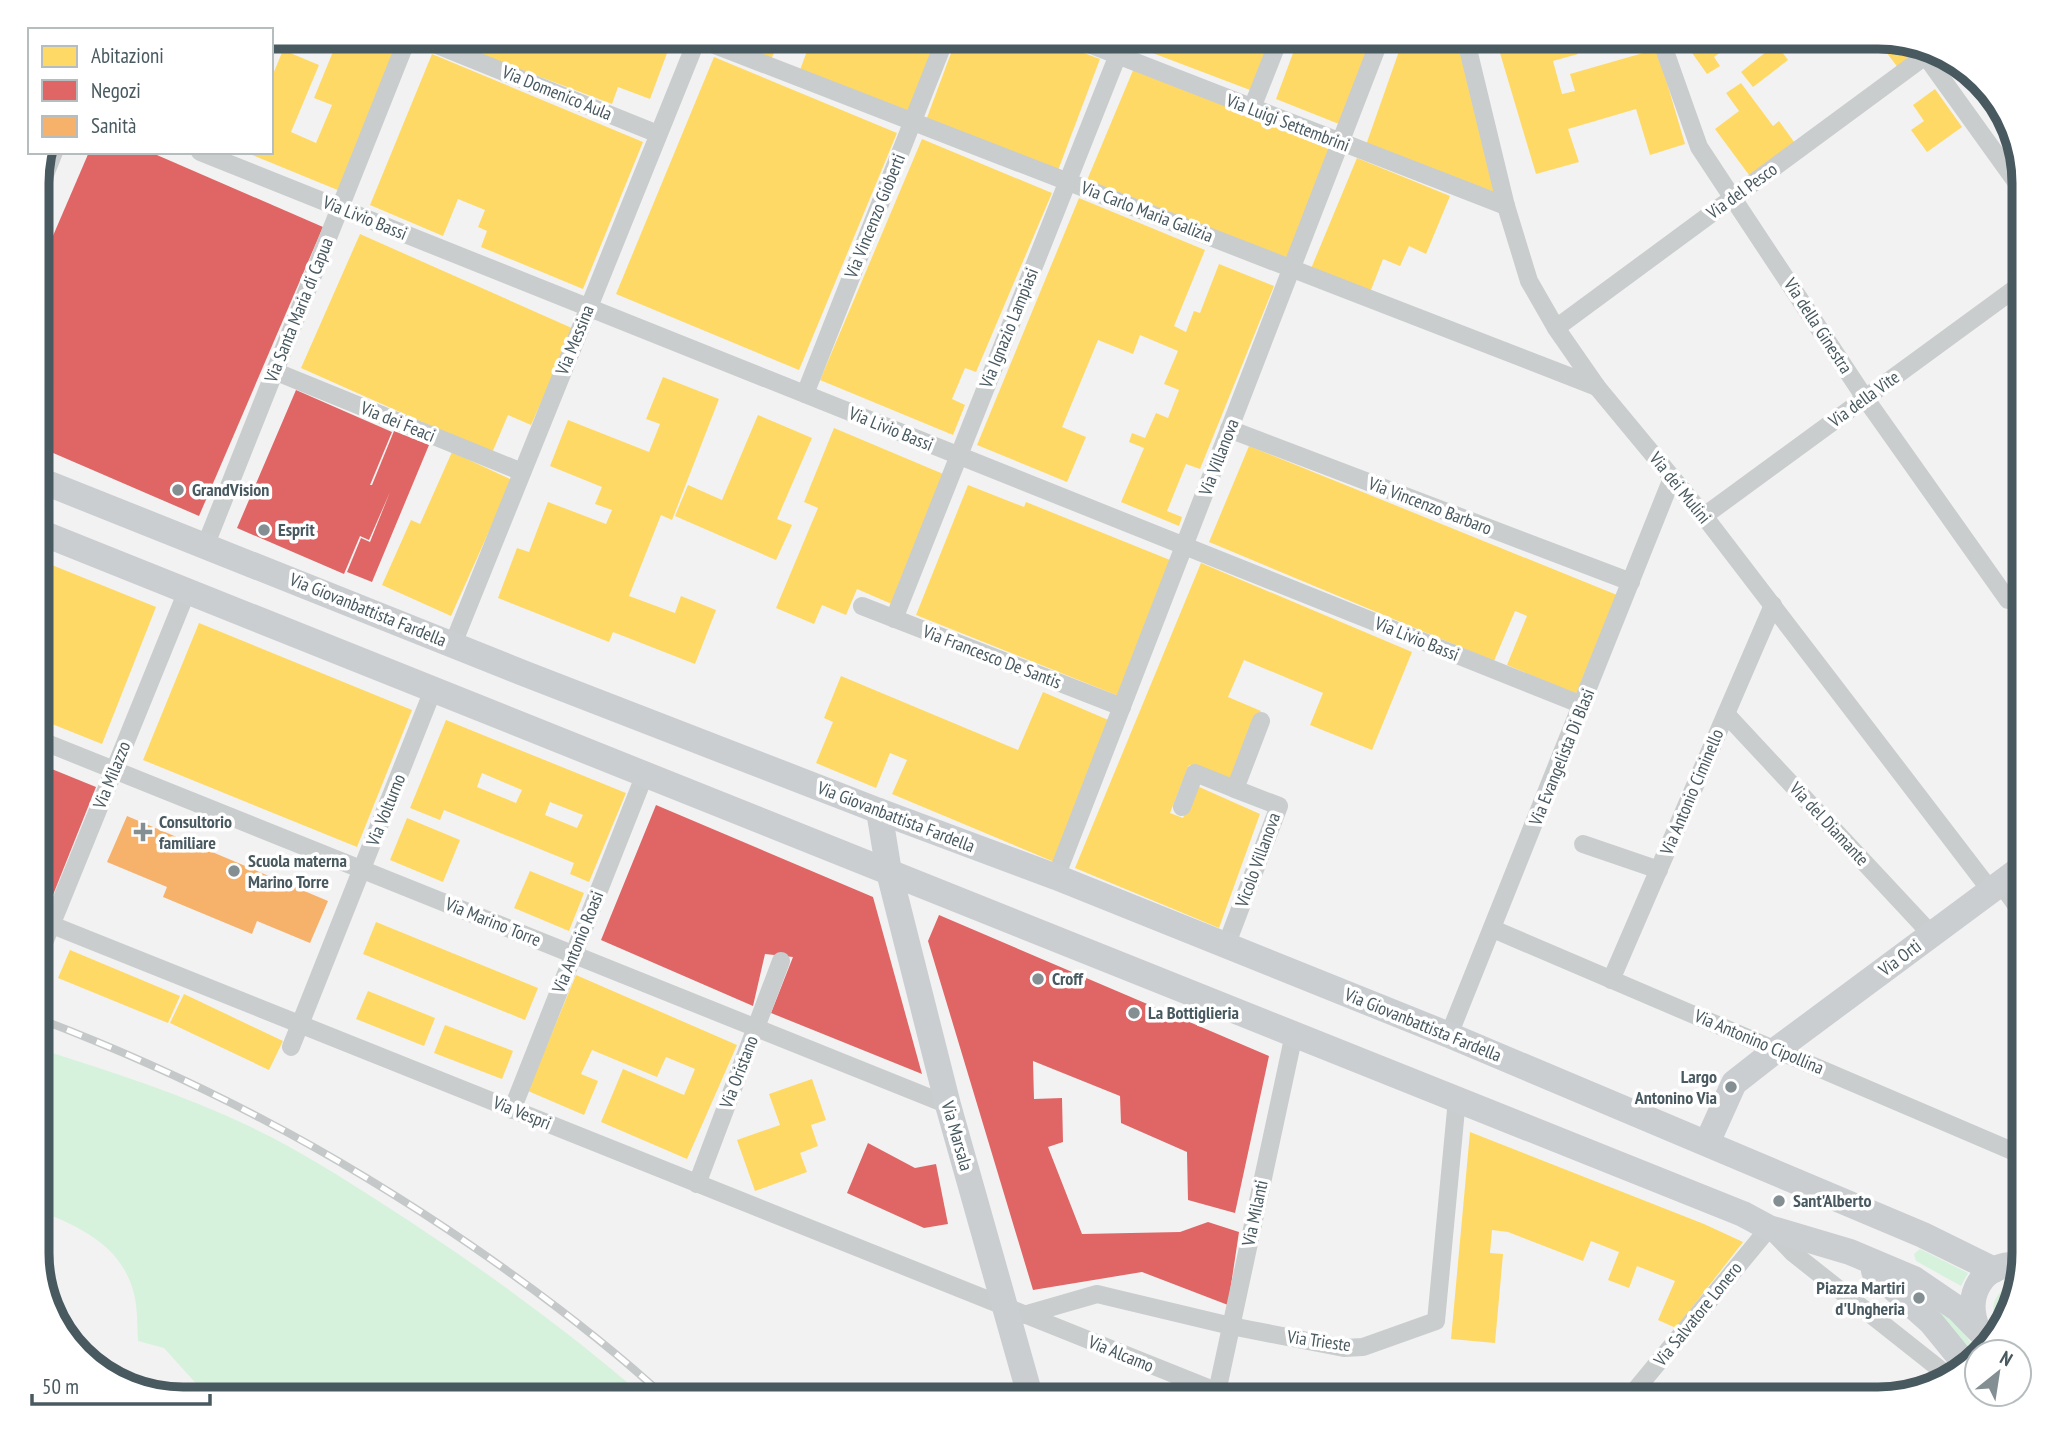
<svg xmlns="http://www.w3.org/2000/svg" width="2061" height="1436" font-family="'PT Sans Narrow',sans-serif">
  <style>
    .green { fill: #d6f2dc }
    .homes { fill: #ffd966; fill-rule: evenodd }
    .shops { fill: #e06666 }
    .health { fill: #f6b26b }
    .lines { fill: none; stroke-linecap: round; stroke-linejoin: round }
    .street { stroke: #c9cdce; stroke-width: 18 }
    .secondary { stroke: #caced1; stroke-width: 26 }
    .rail-casing { stroke: #c5c8c9; stroke-width: 8 }
    .rail { stroke: #fff; stroke-width: 5; stroke-dasharray: 16; stroke-linecap: butt }
    .poi-dot { fill: #848f93; stroke: #fff; stroke-width: 2.5 }
    .labels { text-anchor: middle; stroke-width: 7; stroke-linejoin: round; paint-order: stroke }
    .street-label { font-size: 18px; fill: #485960; stroke: #fff }
    .poi-label { font-size: 18px; font-weight: bold; fill: #485960; stroke: #fff; text-anchor: start }
    .rim { fill: none; stroke: #485960; stroke-width: 9 }
  </style>
  <rect width="100%" height="100%" fill="#f3f2f2"/>
  <g class="green">
    <path d="M37 1048C109 1071 182 1094 251 1127 296 1148 341 1177 383 1204 475 1263 565 1328 647 1399H210L164 1348 138 1341C137 1323 138 1304 132 1287 118 1243 76 1225 37 1210Z"/>
    <path d="M1920 1249 1968 1273 1961 1286 1916 1261 1914 1254Z"/>
    <path d="M2010 1286H2013L2010 1296 2003 1305 2004 1314 2000 1325C1988 1310 1993 1294 2010 1286Z"/>
    <path d="M1933 1306C1951 1316 1970 1337 1977 1356L1975 1357Z"/>
  </g>
  <g class="homes">
    <path d="M339 37H378L399 45 340 191 245 152H271V79L283 50 319 65 291 132 316 143 332 105 314 98Z"/>
    <path d="M435 37H673L650 99 618 87 612 104Z"/>
    <path d="M720 37H944L911 117 800 70 807 51 780 39 770 62 718 41Z"/>
    <path d="M957 37H1041L1100 59 1057 173 925 123Z"/>
    <path d="M1147 37H1271L1250 90 1142 49Z"/>
    <path d="M1299 37H1372L1339 124 1276 99Z"/>
    <path d="M1404 37H1462L1497 193 1366 145Z"/>
    <path d="M1520 37H1573L1578 54 1553 61 1562 94 1575 91 1570 74 1657 49 1685 144 1650 155 1636 109 1568 129 1579 162 1536 174 1497 43Z"/>
    <path d="M1709 37H1725L1730 45 1714 57 1720 66 1707 74 1690 50Z"/>
    <path d="M1867 37H1879L1899 44 1912 60 1899 69 1880 44 1872 50 1864 40Z"/>
    <path d="M1776 44 1788 60 1753 87 1741 72Z"/>
    <path d="M432 54 643 142 583 289 481 247 487 231 478 227 485 210 458 199 443 236 370 205Z"/>
    <path d="M714 57 897 133 799 370 616 294Z"/>
    <path d="M1134 68 1333 151 1287 262 1085 185Z"/>
    <path d="M1741 83 1773 126 1779 121 1797 146 1752 179 1715 129 1739 111 1726 93Z"/>
    <path d="M1935 89 1962 127 1927 152 1911 130 1924 121 1913 105Z"/>
    <path d="M922 139 1052 193 976 372 965 368 952 399 965 405 953 435 820 380Z"/>
    <path d="M1357 158 1450 196 1426 254 1409 246 1400 266 1383 259 1369 295 1310 271Z"/>
    <path d="M1079 198 1205 250 1174 326 1186 332 1194 311 1200 313 1219 264 1274 286 1200 469 1186 464 1167 511 1182 517 1179 526 1121 502 1144 448 1129 442 1132 433 1145 438 1156 413 1168 418 1179 390 1164 384 1178 351 1140 335 1133 354 1098 340 1062 427 1086 437 1067 482 977 445Z"/>
    <path d="M360 234 574 329 531 425 508 415 492 453 301 368Z"/>
    <path d="M663 377 719 399 672 520 661 515 629 596 675 613 681 596 716 610 695 664 613 632 609 642 498 598 517 548 529 552 548 502 606 524 612 510 595 504 602 487 550 466 568 420 649 452 660 424 646 419Z"/>
    <path d="M758 415 812 438 777 519 792 525 776 560 675 516 688 485 722 500Z"/>
    <path d="M834 428 948 476 894 605 857 589 846 615 822 605 814 624 776 608 818 508 804 502Z"/>
    <path d="M1249 446 1617 595 1576 694 1507 665 1527 616 1515 611 1494 661 1209 542Z"/>
    <path d="M452 452 512 480 451 616 382 585 411 520 420 524Z"/>
    <path d="M968 485 1024 507 1026 502 1175 562 1121 697 916 615Z"/>
    <path d="M37 559 156 607 102 744 37 718Z"/>
    <path d="M1201 563 1412 652 1372 750 1310 725 1323 693 1244 660 1228 697 1261 711 1231 783 1189 765 1170 813 1183 818 1197 786 1260 814 1219 928 1075 868Z"/>
    <path d="M199 623 412 710 357 847 143 760Z"/>
    <path d="M841 676 1018 750 1043 692 1113 722 1059 864 892 794 907 760 890 753 876 788 816 763 833 722 824 718Z"/>
    <path d="M446 720 626 793 589 882 570 874 574 863 444 810 440 820 410 808ZM482 773 522 790 516 803 477 787ZM550 802 583 815 577 828 545 815Z"/>
    <path d="M407 818 460 840 443 882 390 860Z"/>
    <path d="M530 871 584 893 569 931 514 908Z"/>
    <path d="M376 922 538 988 525 1020 363 954Z"/>
    <path d="M70 950 180 996 168 1023 58 978Z"/>
    <path d="M576 975 737 1045 687 1159 601 1122 623 1069 684 1095 695 1069 666 1057 657 1077 592 1050 581 1074 598 1081 584 1115 528 1091Z"/>
    <path d="M368 991 435 1018 424 1046 356 1019Z"/>
    <path d="M184 994 283 1041 269 1070 170 1023Z"/>
    <path d="M445 1025 513 1051 502 1079 434 1053Z"/>
    <path d="M812 1079 826 1120 811 1125 818 1146 800 1153 807 1172 755 1191 737 1140 780 1125 769 1094Z"/>
    <path d="M1470 1132 1704 1224 1743 1242 1676 1328 1658 1320 1675 1281 1637 1266 1629 1288 1608 1280 1619 1252 1591 1241 1583 1261 1508 1232 1492 1230 1490 1253 1503 1254 1495 1343 1451 1339Z"/>
  </g>
  <g class="shops">
    <path d="M89 152H150L323 227 199 516 37 446V273Z"/>
    <path d="M296 390 392 432 370 485H372L394 431 429 445 372 582 347 572 361 538 370 542 390 492 369 540 360 536 344 574 237 528Z"/>
    <path d="M37 763 96 787 49 905 37 901Z"/>
    <path d="M656 805 873 897 922 1074 771 1013 793 957 765 954 753 1006 601 940Z"/>
    <path d="M939 915 1269 1056 1235 1213 1188 1200 1187 1152 1121 1123 1120 1096 1033 1061 1034 1099 1062 1098 1063 1142 1048 1147 1082 1234 1180 1232 1208 1222 1239 1232 1228 1305 1142 1272 1033 1290 928 941Z"/>
    <path d="M868 1143 915 1168 936 1164 948 1224 924 1228 847 1193Z"/>
  </g>
  <path class="health" d="M127 816 328 901 310 943 257 921 252 934 163 897 167 887 107 862Z"/>
  <g class="lines">
    <g class="street">
      <path d="M417 37 658 134"/>
      <path d="M1071 37 1506 206"/>
      <path d="M1468 37 1467 45 1506 206 1529 281 1556 328 1597 387 1704 516 1991 891"/>
      <path d="M1660 37 1699 147 1865 398 2008 600 2024 588"/>
      <path d="M697 38 1597 387"/>
      <path d="M1922 51 2024 193"/>
      <path d="M1252 108 1280 37"/>
      <path d="M200 152 1582 705"/>
      <path d="M37 195 54 152"/>
      <path d="M1556 328 1928 54"/>
      <path d="M274 371 522 472"/>
      <path d="M805 394 946 37"/>
      <path d="M1229 429 1631 582"/>
      <path d="M1704 516 2024 282"/>
      <path d="M206 544 408 37"/>
      <path d="M862 606 1122 707"/>
      <path d="M894 619 1125 37"/>
      <path d="M453 644 698 37"/>
      <path d="M1726 714 1932 935"/>
      <path d="M37 739 948 1105"/>
      <path d="M1182 807 1195 773 1235 789"/>
      <path d="M1583 844 1659 870"/>
      <path d="M1056 877 1381 37"/>
      <path d="M2001 884 2024 916"/>
      <path d="M37 919 1236 1399"/>
      <path d="M1493 929 2024 1156"/>
      <path d="M1226 946 1279 806 1235 789 1261 721"/>
      <path d="M37 960 187 591"/>
      <path d="M1611 980 1773 605"/>
      <path d="M1449 1035 1672 478"/>
      <path d="M291 1047 433 690"/>
      <path d="M512 1110 645 774"/>
      <path d="M697 1184 781 961"/>
      <path d="M1024 1315 1097 1294 1231 1326 1344 1348 1363 1347 1436 1321 1457 1099"/>
      <path d="M1217 1392 1294 1034"/>
      <path d="M1628 1399 1769 1228 1793 1253 1951 1378"/>
    </g>
    <g class="secondary">
      <path d="M37 479 523 673 879 811 1056 877 1449 1035 1923 1235 1994 1270"/>
      <path d="M37 531 1743 1214 1769 1228 1850 1252 1914 1279 1958 1309 1992 1344"/>
      <path d="M879 811 889 872 948 1105 1031 1399"/>
      <path d="M1707 1143 1734 1083 1776 1050 2024 866"/>
      <path d="M1874 1271 1931 1322 1966 1365"/>
      <path d="M1977 1328C1964 1295 1982 1262 2020 1265"/>
    </g>
    <g class="rail-casing">
      <path id="rail" d="M37 1018C195 1078 332 1150 472 1246 540 1293 607 1343 667 1399"/>
    </g>
    <use href="#rail" class="rail"/>
  </g>
  <g class="poi-dot">
    <circle cx="178" cy="490" r="7"/>
    <circle cx="264" cy="530" r="7"/>
    <path d="M139.5 821.5h7v7h7v7h-7v7h-7v-7h-7v-7h7z"/>
    <circle cx="234" cy="871" r="7"/>
    <circle cx="1038" cy="979" r="7"/>
    <circle cx="1134" cy="1013" r="7"/>
    <circle cx="1731" cy="1087" r="7"/>
    <circle cx="1779" cy="1201" r="7"/>
    <circle cx="1919" cy="1298" r="7"/>
  </g>
  <g class="labels">
    <g class="street-label">
      <text transform="translate(557 93) rotate(22)" y="6">Via Domenico Aula</text>
      <text transform="translate(1288 123) rotate(21)" y="6">Via Luigi Settembrini</text>
      <text transform="translate(1742 191) rotate(-36)" y="6">Via del Pesco</text>
      <text transform="translate(1147 212) rotate(21)" y="6">Via Carlo Maria Galizia</text>
      <text transform="translate(875 216) rotate(-68)" y="6">Via Vincenzo Gioberti</text>
      <text transform="translate(365 218) rotate(22)" y="6">Via Livio Bassi</text>
      <text transform="translate(299 310) rotate(-68)" y="6">Via Santa Maria di Capua</text>
      <text transform="translate(1818 326) rotate(57)" y="6">Via della Ginestra</text>
      <text transform="translate(1009 328) rotate(-68)" y="6">Via Ignazio Lampiasi</text>
      <text transform="translate(575 340) rotate(-68)" y="6">Via Messina</text>
      <text transform="translate(1864 399) rotate(-36)" y="6">Via della Vite</text>
      <text transform="translate(398 422) rotate(22)" y="6">Via dei Feaci</text>
      <text transform="translate(891 429) rotate(22)" y="6">Via Livio Bassi</text>
      <text transform="translate(1219 457) rotate(-69)" y="6">Via Villanova</text>
      <text transform="translate(1680 488) rotate(51)" y="6">Via dei Mulini</text>
      <text transform="translate(1430 506) rotate(21)" y="6">Via Vincenzo Barbaro</text>
      <text transform="translate(368 610) rotate(22)" y="6">Via Giovanbattista Fardella</text>
      <text transform="translate(1417 639) rotate(22)" y="6">Via Livio Bassi</text>
      <text transform="translate(992 657) rotate(21)" y="6">Via Francesco De Santis</text>
      <text transform="translate(1562 757) rotate(-68)" y="6">Via Evangelista Di Blasi</text>
      <text transform="translate(112 775) rotate(-68)" y="6">Via Milazzo</text>
      <text transform="translate(1692 792) rotate(-67)" y="6">Via Antonio Ciminello</text>
      <text transform="translate(386 810) rotate(-68)" y="6">Via Volturno</text>
      <text transform="translate(896 817) rotate(21)" y="6">Via Giovanbattista Fardella</text>
      <text transform="translate(1829 824) rotate(47)" y="6">Via del Diamante</text>
      <text transform="translate(1258 860) rotate(-70)" y="6">Vicolo Villanova</text>
      <text transform="translate(493 922) rotate(22)" y="6">Via Marino Torre</text>
      <text transform="translate(578 942) rotate(-68)" y="6">Via Antonio Roasi</text>
      <text transform="translate(1900 958) rotate(-37)" y="6">Via Orti</text>
      <text transform="translate(1423 1025) rotate(22)" y="6">Via Giovanbattista Fardella</text>
      <text transform="translate(1759 1042) rotate(23)" y="6">Via Antonino Cipollina</text>
      <text transform="translate(739 1072) rotate(-69)" y="6">Via Oristano</text>
      <text transform="translate(522 1113) rotate(22)" y="6">Via Vespri</text>
      <text transform="translate(957 1136) rotate(74)" y="6">Via Marsala</text>
      <text transform="translate(1255 1213) rotate(-78)" y="6">Via Milanti</text>
      <text transform="translate(1698 1314) rotate(-51)" y="6">Via Salvatore Lonero</text>
      <text transform="translate(1319 1341) rotate(8)" y="6">Via Trieste</text>
      <text transform="translate(1121 1354) rotate(22)" y="6">Via Alcamo</text>
    </g>
    <g class="poi-label">
      <text x="192" y="496">GrandVision</text>
      <text x="278" y="536">Esprit</text>
      <text x="159" y="828">Consultorio<tspan x="159" dy="21">familiare</tspan></text>
      <text x="248" y="867">Scuola materna<tspan x="248" dy="21">Marino Torre</tspan></text>
      <text x="1052" y="985">Croff</text>
      <text x="1148" y="1019">La Bottiglieria</text>
      <text x="1717" y="1083" text-anchor="end">Largo<tspan x="1717" dy="21">Antonino Via</tspan></text>
      <text x="1793" y="1207">Sant'Alberto</text>
      <text x="1905" y="1294" text-anchor="end">Piazza Martiri<tspan x="1905" dy="21">d'Ungheria</tspan></text>
    </g>
  </g>
  <path d="M0 0H2061V1436H0ZM183 49H1878A134 134 0 0 1 2012 183V1253A134 134 0 0 1 1878 1387H183A134 134 0 0 1 49 1253V183A134 134 0 0 1 183 49Z" fill="#fff" fill-rule="evenodd"/>
  <path class="rim" d="M183 49H1878A134 134 0 0 1 2012 183V1253A134 134 0 0 1 1878 1387H183A134 134 0 0 1 49 1253V183A134 134 0 0 1 183 49Z"/>
  <rect x="28" y="28" width="245" height="126" fill="#ffffff" stroke="#b6bdbf" stroke-width="2"/>
  <rect x="42" y="46" width="35" height="21" fill="#ffd966" stroke="#b6bdbf" stroke-width="2"/>
  <text x="91" y="63" font-size="21" fill="#485960">Abitazioni</text>
  <rect x="42" y="80" width="35" height="21" fill="#e06666" stroke="#b6bdbf" stroke-width="2"/>
  <text x="91" y="98" font-size="21" fill="#485960">Negozi</text>
  <rect x="42" y="116" width="35" height="21" fill="#f6b26b" stroke="#b6bdbf" stroke-width="2"/>
  <text x="91" y="133" font-size="21" fill="#485960">Sanità</text>
  <g transform="translate(1998 1373) rotate(30)"><circle r="33" fill="#ffffff" stroke="#b6bdbf" stroke-width="2"/>
  <path d="M0-5L12 26L0 18L-12 26Z" fill="#848f93"/>
  <text y="-10" font-size="19" font-weight="bold" text-anchor="middle" fill="#485960">N</text>
  </g>
  <path d="M32 1394v10h178v-10" fill="none" stroke="#485960" stroke-width="3.5"/>
  <text x="42" y="1394" font-size="21" fill="#485960" stroke="#ffffff" stroke-width="5" paint-order="stroke">50 m</text>
</svg>
